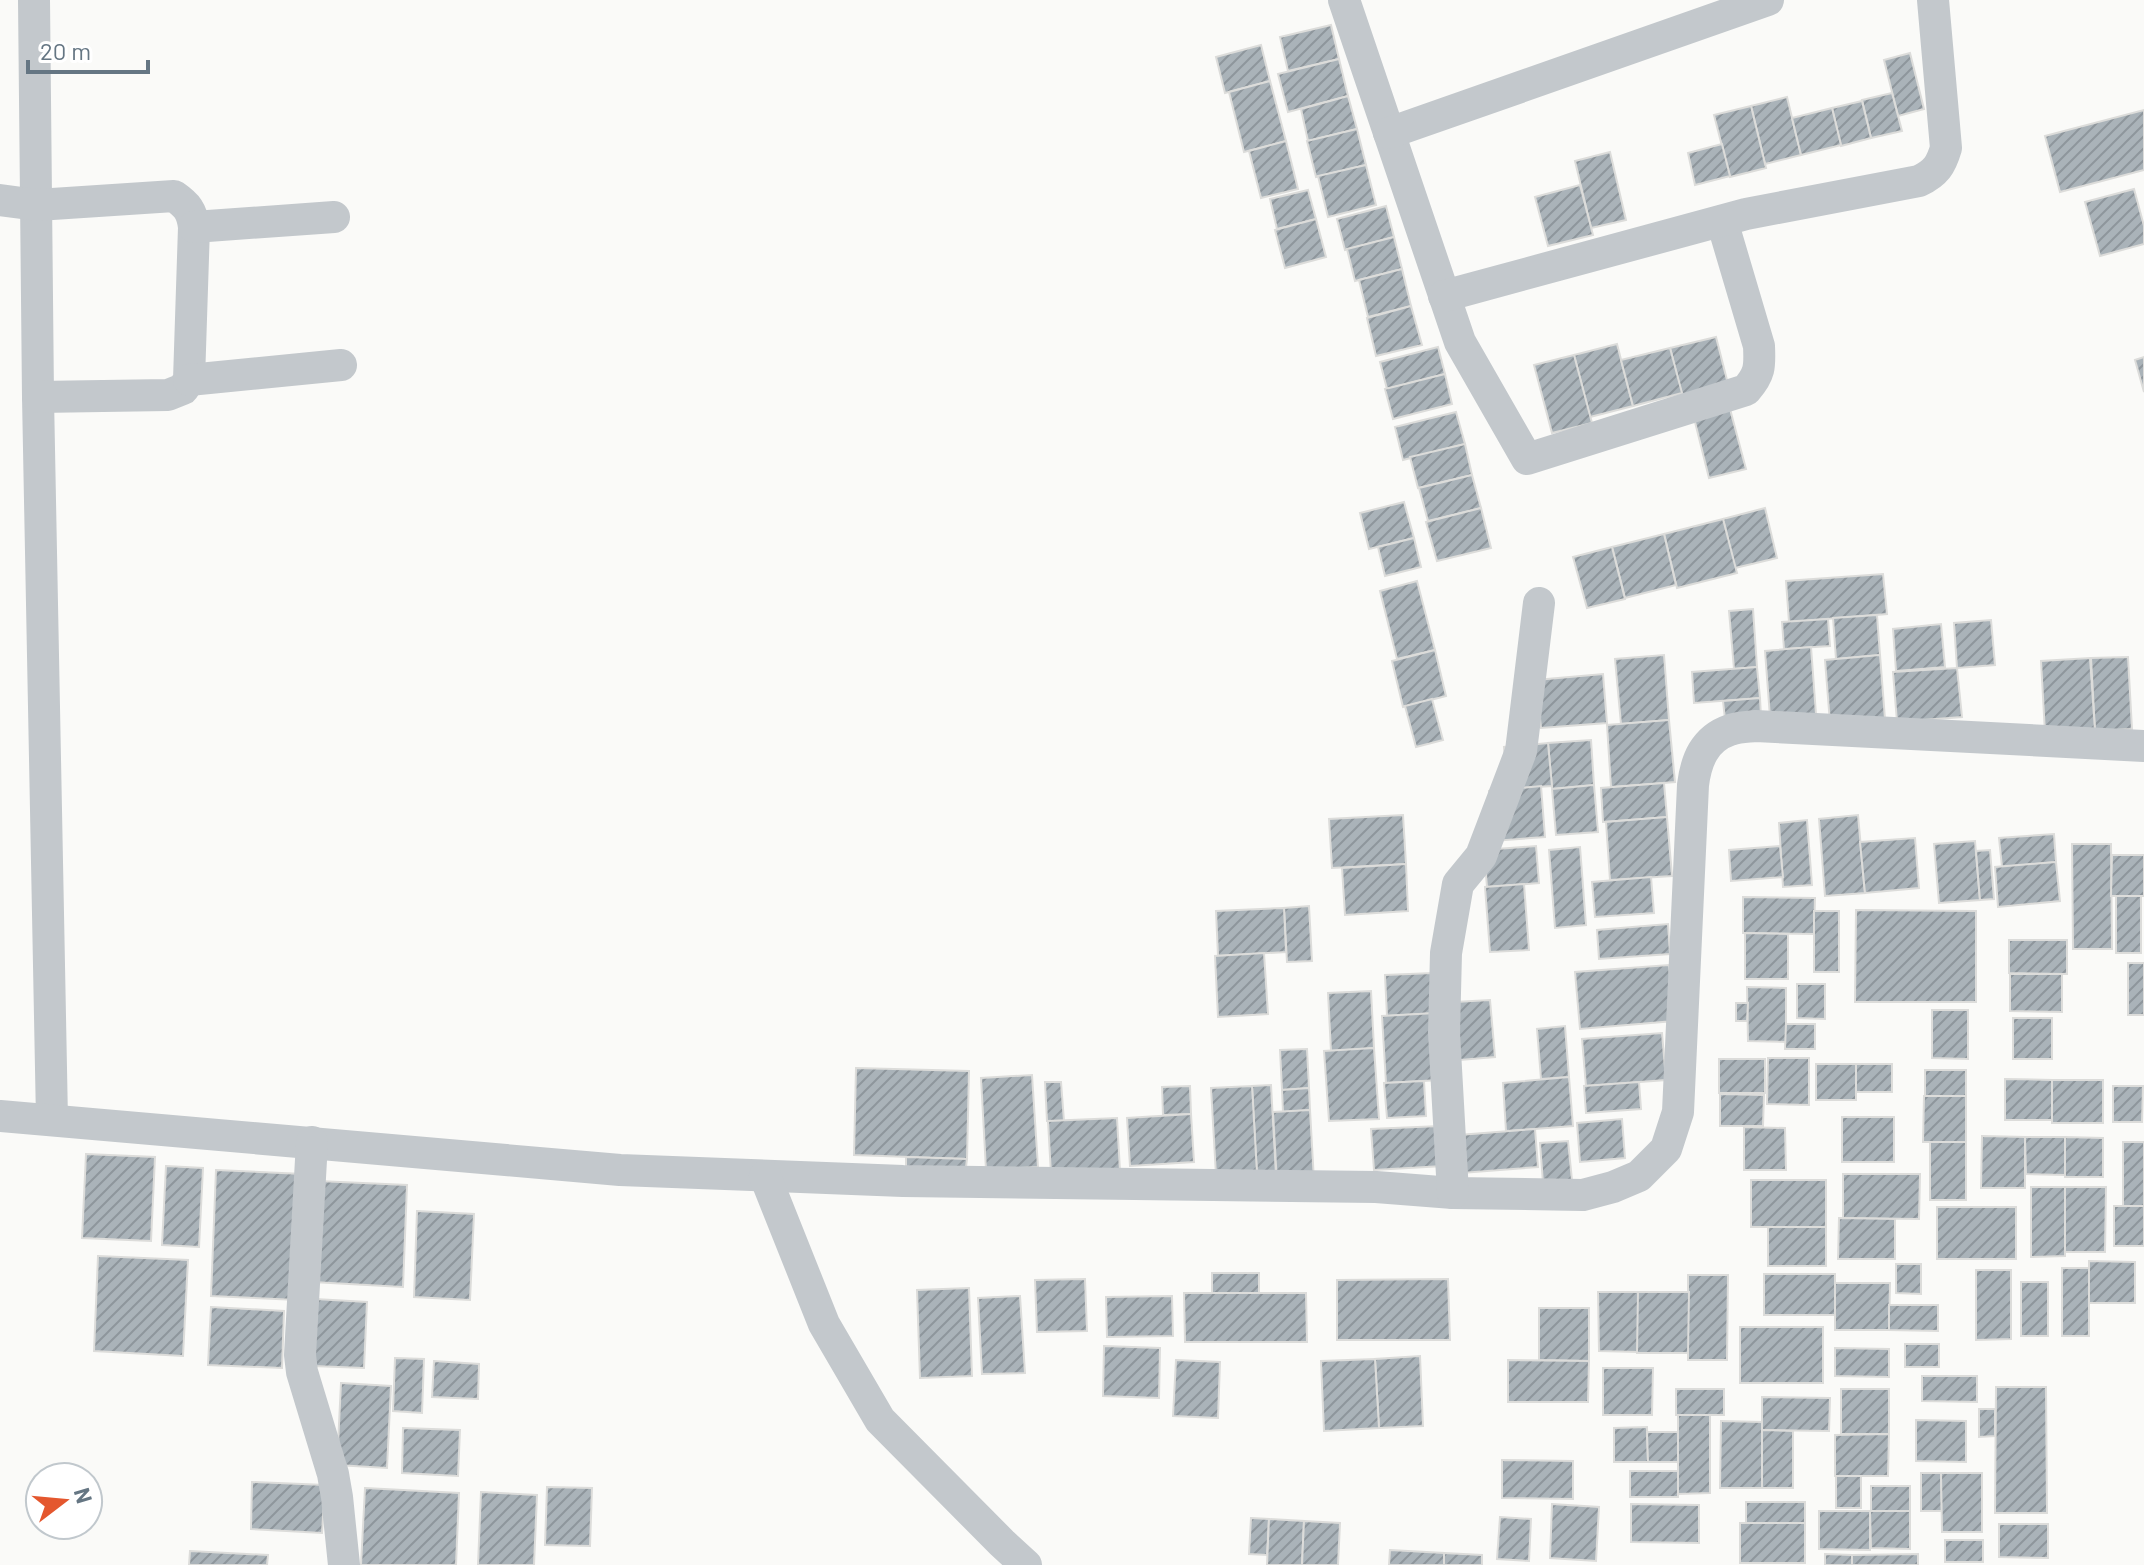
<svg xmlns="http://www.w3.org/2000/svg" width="2144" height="1565" font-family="Barlow,sans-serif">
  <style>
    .building { fill: url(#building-hatch); stroke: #dcdcda; stroke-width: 2 }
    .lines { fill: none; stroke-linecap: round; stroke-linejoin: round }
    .street { stroke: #c3c8cc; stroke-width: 32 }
  </style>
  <defs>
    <pattern id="building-hatch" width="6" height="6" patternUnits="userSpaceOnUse" patternTransform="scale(2)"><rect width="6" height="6" fill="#aab3b9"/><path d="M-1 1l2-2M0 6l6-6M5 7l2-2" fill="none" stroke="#8e969c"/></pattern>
  </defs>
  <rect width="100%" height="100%" fill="#fafaf8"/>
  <g class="building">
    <path d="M1331 25 1339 59 1288 71 1280 37Z"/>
    <path d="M1261 45 1270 81 1225 93 1216 57Z"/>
    <path d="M1910 53 1924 109 1898 116 1884 60Z"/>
    <path d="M1339 59 1348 96 1288 112 1278 74Z"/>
    <path d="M1270 81 1286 141 1244 152 1229 92Z"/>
    <path d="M1892 93 1902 131 1871 138 1862 100Z"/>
    <path d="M1348 96 1357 129 1308 141 1301 109Z"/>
    <path d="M1787 97 1801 155 1765 164 1751 106Z"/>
    <path d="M1862 101 1871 138 1841 146 1832 108Z"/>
    <path d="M1751 106 1766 168 1730 177 1714 115Z"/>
    <path d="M1832 108 1841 145 1801 155 1792 118Z"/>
    <path d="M2144 110V170L2060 192 2045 136Z"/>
    <path d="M1357 129 1366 165 1316 177 1307 141Z"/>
    <path d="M1286 141 1298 189 1261 198 1249 151Z"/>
    <path d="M1722 144 1730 176 1695 185 1688 153Z"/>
    <path d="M1610 152 1626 220 1591 228 1575 161Z"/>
    <path d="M1366 165 1376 205 1328 217 1318 176Z"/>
    <path d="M1580 185 1593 235 1548 246 1535 197Z"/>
    <path d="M2134 189 2144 226V244L2100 256 2085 202Z"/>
    <path d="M1308 190 1316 219 1277 229 1270 199Z"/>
    <path d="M1386 206 1394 237 1345 250 1337 219Z"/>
    <path d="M1316 219 1326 257 1285 268 1275 230Z"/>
    <path d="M1394 237 1402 269 1355 281 1347 249Z"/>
    <path d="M1402 269 1411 306 1368 317 1359 280Z"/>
    <path d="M1411 306 1422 345 1376 356 1367 318Z"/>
    <path d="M1716 337 1728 384 1682 395 1670 348Z"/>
    <path d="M1617 344 1633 406 1590 417 1574 355Z"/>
    <path d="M1438 347 1445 374 1387 389 1380 362Z"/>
    <path d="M1670 348 1682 393 1633 406 1621 360Z"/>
    <path d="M1574 355 1592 423 1552 433 1534 365Z"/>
    <path d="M2144 357V392L2135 360Z"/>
    <path d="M1445 374 1452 404 1393 419 1385 389Z"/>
    <path d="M1730 409 1746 469 1709 478 1694 418Z"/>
    <path d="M1456 412 1465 444 1403 460 1395 427Z"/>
    <path d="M1465 444 1472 475 1418 488 1410 457Z"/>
    <path d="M1472 475 1481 508 1428 521 1419 488Z"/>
    <path d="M1404 502 1414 538 1369 549 1360 513Z"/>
    <path d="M1481 508 1491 548 1437 561 1426 522Z"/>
    <path d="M1765 508 1777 558 1735 568 1723 519Z"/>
    <path d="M1723 519 1737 573 1677 588 1664 534Z"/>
    <path d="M1664 534 1676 585 1625 598 1612 547Z"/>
    <path d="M1414 538 1421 567 1385 576 1378 547Z"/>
    <path d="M1612 547 1625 599 1587 608 1573 557Z"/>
    <path d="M1883 574 1887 614 1789 622 1786 581Z"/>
    <path d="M1417 581 1435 650 1397 659 1380 591Z"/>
    <path d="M1753 609 1757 667 1734 669 1729 611Z"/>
    <path d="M1877 615 1880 655 1836 659 1833 618Z"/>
    <path d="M1828 619 1830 646 1784 649 1782 622Z"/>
    <path d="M1991 620 1995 665 1957 668 1954 623Z"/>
    <path d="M1941 624 1945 667 1896 671 1893 629Z"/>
    <path d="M1811 647 1816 714 1770 717 1765 651Z"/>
    <path d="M1435 650 1446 696 1403 707 1392 661Z"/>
    <path d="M1664 655 1669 720 1621 724 1615 659Z"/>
    <path d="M1880 655 1885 719 1830 723 1825 660Z"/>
    <path d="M2128 657 2132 729 2095 731 2091 658Z"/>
    <path d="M2090 658 2095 731 2045 733 2041 661Z"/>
    <path d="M1757 667 1760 698 1694 703 1692 672Z"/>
    <path d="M1957 668 1962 717 1897 722 1893 672Z"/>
    <path d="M1603 674 1607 723 1541 728 1536 680Z"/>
    <path d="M1760 698 1761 716 1725 719 1723 701Z"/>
    <path d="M1432 699 1443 740 1416 747 1405 706Z"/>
    <path d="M1669 720 1675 782 1611 787 1607 725Z"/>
    <path d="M1591 740 1594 785 1552 789 1548 743Z"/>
    <path d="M1548 743 1552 786 1507 789 1504 747Z"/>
    <path d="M1664 783 1667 817 1603 822 1601 788Z"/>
    <path d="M1594 785 1598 832 1556 835 1552 789Z"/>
    <path d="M1541 786 1545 837 1493 841 1489 791Z"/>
    <path d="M1403 815 1406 864 1332 868 1329 819Z"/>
    <path d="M1858 815 1865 893 1825 896 1819 819Z"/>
    <path d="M1667 817 1672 876 1610 880 1606 822Z"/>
    <path d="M1807 820 1812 885 1783 887 1779 823Z"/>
    <path d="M2054 834 2056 862 2002 867 1999 838Z"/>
    <path d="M1915 838 1919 888 1865 893 1860 842Z"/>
    <path d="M1975 841 1980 900 1939 903 1934 844Z"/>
    <path d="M2072 844H2111L2112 949H2073Z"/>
    <path d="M1536 846 1539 883 1487 887 1484 850Z"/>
    <path d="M1780 846 1783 877 1731 881 1729 850Z"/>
    <path d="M1580 847 1586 925 1555 928 1549 850Z"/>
    <path d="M1990 850 1994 899 1980 900 1976 851Z"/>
    <path d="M2112 855H2144V896H2111Z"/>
    <path d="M2056 862 2060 901 1998 907 1995 867Z"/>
    <path d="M1406 864 1408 911 1345 915 1342 868Z"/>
    <path d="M1651 877 1654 913 1595 917 1592 882Z"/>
    <path d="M1524 884 1529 950 1490 952 1485 887Z"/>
    <rect x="2116" y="896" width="25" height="57"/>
    <path d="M1743 897 1815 898 1814 934 1743 933Z"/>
    <path d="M1309 906 1312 961 1287 962 1284 908Z"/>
    <path d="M1284 908 1286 952 1218 956 1216 911Z"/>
    <path d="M1856 910 1976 911V1002H1855Z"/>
    <rect x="1814" y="911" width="25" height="61"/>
    <path d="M1668 924 1670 954 1599 959 1597 930Z"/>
    <path d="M1745 933 1788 934V979H1745Z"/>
    <path d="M2009 940H2067V974L2009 973Z"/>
    <path d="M1264 953 1268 1014 1218 1017 1215 956Z"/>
    <rect x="2128" y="963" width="16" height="52"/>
    <path d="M1669 965 1674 1021 1580 1029 1575 972Z"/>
    <path d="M1433 973 1436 1013 1387 1016 1385 975Z"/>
    <path d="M2010 974H2062V1012L2010 1011Z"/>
    <path d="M1797 984H1825V1019L1797 1018Z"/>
    <path d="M1747 987 1786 988V1042L1748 1041Z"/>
    <path d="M1371 991 1374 1048 1331 1051 1328 993Z"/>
    <path d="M1490 1000 1495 1057 1460 1060 1455 1002Z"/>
    <path d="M1736 1003H1748L1747 1021H1736Z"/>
    <path d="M1932 1010H1968V1059L1932 1058Z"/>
    <path d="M1436 1013 1440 1080 1386 1083 1382 1016Z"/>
    <rect x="2013" y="1018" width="39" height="41"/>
    <path d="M1786 1024H1815V1049H1785Z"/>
    <path d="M1565 1026 1569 1077 1541 1079 1537 1029Z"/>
    <path d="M1662 1033 1666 1080 1586 1086 1582 1039Z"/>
    <path d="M1374 1048 1379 1119 1329 1121 1324 1051Z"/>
    <path d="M1307 1049 1309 1088 1282 1090 1280 1050Z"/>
    <path d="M1768 1058H1809V1105L1767 1104Z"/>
    <rect x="1719" y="1059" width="46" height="34"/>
    <rect x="1816" y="1064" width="40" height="36"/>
    <rect x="1856" y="1064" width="36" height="28"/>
    <path d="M856 1068 969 1071 967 1159 854 1155Z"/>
    <rect x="1925" y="1070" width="41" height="26"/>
    <path d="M1032 1075 1038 1167 986 1170 981 1078Z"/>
    <path d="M1569 1077 1573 1126 1506 1131 1503 1083Z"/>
    <path d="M2005 1079 2052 1080V1120H2005Z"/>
    <rect x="2052" y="1080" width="51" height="43"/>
    <path d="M1424 1081 1426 1116 1387 1118 1384 1083Z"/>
    <path d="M1045 1082H1061L1064 1121H1047Z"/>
    <path d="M1639 1082 1641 1109 1586 1113 1584 1086Z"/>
    <path d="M1271 1085 1276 1175 1257 1176 1252 1086Z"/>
    <path d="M1190 1086 1191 1114 1163 1115 1162 1087Z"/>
    <path d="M1252 1086 1257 1173 1216 1175 1211 1088Z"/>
    <path d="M2113 1086H2143L2142 1122H2113Z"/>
    <path d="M1309 1088 1310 1110 1283 1112 1282 1090Z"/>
    <path d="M1720 1094 1764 1095 1763 1126H1720Z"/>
    <path d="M1924 1096H1966V1142H1923Z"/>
    <path d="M1310 1110 1314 1181 1277 1183 1273 1112Z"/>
    <path d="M1191 1114 1194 1162 1130 1166 1127 1118Z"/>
    <rect x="1842" y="1117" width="52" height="45"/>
    <path d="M1117 1118 1120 1171 1051 1174 1048 1121Z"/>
    <path d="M1622 1119 1625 1158 1580 1162 1577 1123Z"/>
    <path d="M1440 1126 1443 1166 1374 1170 1371 1129Z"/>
    <path d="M1744 1127 1785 1128 1786 1170H1744Z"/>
    <path d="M1535 1129 1538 1167 1462 1173 1459 1135Z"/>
    <path d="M1982 1136 2025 1137V1188H1981Z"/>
    <path d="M2025 1137H2065V1175L2026 1174Z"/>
    <path d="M2065 1137 2103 1138V1177H2065Z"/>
    <path d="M1568 1141 1572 1180 1543 1183 1540 1143Z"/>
    <rect x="1930" y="1142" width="36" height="58"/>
    <rect x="2123" y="1142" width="21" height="64"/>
    <path d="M86 1154 155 1157 151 1241 82 1238Z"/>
    <path d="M906 1157 967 1159 965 1175 906 1173Z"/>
    <path d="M166 1166 203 1168 199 1247 162 1245Z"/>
    <path d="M216 1170 303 1174 297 1300 211 1296Z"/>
    <path d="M1843 1174H1920L1919 1219 1843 1218Z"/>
    <rect x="1751" y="1180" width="75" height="47"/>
    <path d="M318 1181 407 1185 403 1287 313 1282Z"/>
    <path d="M2031 1187H2065V1256L2031 1257Z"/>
    <path d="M2065 1187H2106L2105 1252H2065Z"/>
    <rect x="2114" y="1206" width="30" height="40"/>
    <rect x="1937" y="1207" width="79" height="52"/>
    <path d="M417 1211 474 1214 470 1300 414 1297Z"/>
    <path d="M1839 1218 1895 1219V1259H1838Z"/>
    <rect x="1768" y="1227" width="58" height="39"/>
    <path d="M98 1256 188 1260 183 1356 94 1351Z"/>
    <path d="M2089 1261 2135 1262V1303H2089Z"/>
    <path d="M1896 1264H1921V1294L1896 1293Z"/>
    <rect x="2062" y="1268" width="27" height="68"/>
    <path d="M1976 1270H2011V1339L1976 1340Z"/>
    <rect x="1212" y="1273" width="47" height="20"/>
    <rect x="1764" y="1274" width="71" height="41"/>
    <path d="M1688 1275H1728L1727 1360H1688Z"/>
    <path d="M1085 1279 1087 1331 1037 1332 1035 1280Z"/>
    <path d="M1448 1279 1450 1340H1337V1280Z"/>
    <rect x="2021" y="1282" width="27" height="54"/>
    <path d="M1835 1283H1890L1889 1330H1835Z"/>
    <path d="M969 1288 972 1376 920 1378 917 1290Z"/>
    <path d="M1598 1292H1638V1352L1599 1351Z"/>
    <path d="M1638 1292H1689L1688 1353H1637Z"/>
    <path d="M1184 1293H1306L1307 1342H1185Z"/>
    <path d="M1020 1296 1025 1373 982 1374 978 1298Z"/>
    <path d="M1172 1296 1173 1336 1107 1337 1106 1297Z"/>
    <path d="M315 1299 367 1302 364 1368 313 1366Z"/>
    <path d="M1889 1305H1938V1331L1889 1330Z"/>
    <path d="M211 1307 284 1311 282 1368 208 1365Z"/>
    <path d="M1539 1308H1589V1361L1539 1360Z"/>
    <rect x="1740" y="1327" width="83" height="56"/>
    <rect x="1905" y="1344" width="34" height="23"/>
    <path d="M1104 1346 1160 1348 1159 1398 1103 1396Z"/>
    <path d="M1835 1348 1889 1349V1377L1835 1376Z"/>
    <path d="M1420 1356 1423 1426 1379 1428 1375 1359Z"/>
    <path d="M395 1358 424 1359 422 1413 393 1411Z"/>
    <path d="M1375 1359 1379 1428 1324 1431 1321 1361Z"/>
    <path d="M1176 1360 1220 1362 1218 1418 1173 1416Z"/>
    <path d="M1508 1360 1589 1361 1588 1402H1508Z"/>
    <path d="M434 1361 479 1364 478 1399 432 1397Z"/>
    <path d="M1603 1368H1653L1652 1415H1603Z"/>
    <path d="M1922 1376H1977V1402L1922 1401Z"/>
    <path d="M341 1383 391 1386 387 1468 337 1465Z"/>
    <path d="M1996 1387H2046L2047 1513H1995Z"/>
    <rect x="1676" y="1389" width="48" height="26"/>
    <rect x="1841" y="1389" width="48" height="45"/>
    <path d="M1762 1397 1830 1398 1829 1431 1762 1430Z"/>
    <path d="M1979 1409H1995V1436L1979 1437Z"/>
    <path d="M1678 1415H1710V1493L1678 1494Z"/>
    <path d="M1916 1420 1966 1421V1462L1916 1461Z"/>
    <path d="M1721 1421 1762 1422V1488H1720Z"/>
    <path d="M1647 1427 1648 1462H1614V1428Z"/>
    <path d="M403 1428 460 1430 458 1476 402 1473Z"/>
    <path d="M1762 1430 1793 1431V1488H1762Z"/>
    <path d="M1647 1432H1678V1462H1648Z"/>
    <path d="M1889 1434 1888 1476H1835V1435Z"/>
    <path d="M1502 1460 1573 1461V1499L1502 1498Z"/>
    <rect x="1630" y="1471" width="48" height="26"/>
    <path d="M1921 1473H1941L1942 1511H1921Z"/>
    <path d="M1941 1473H1982V1532H1942Z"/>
    <rect x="1836" y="1476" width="25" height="32"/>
    <path d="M252 1482 325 1485 322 1533 251 1529Z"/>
    <rect x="1871" y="1486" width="39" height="25"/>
    <path d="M547 1487 592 1488 590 1546 545 1545Z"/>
    <path d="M365 1488 459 1493 456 1565H361Z"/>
    <path d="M481 1492 537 1495 534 1565H478Z"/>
    <rect x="1746" y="1502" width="59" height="21"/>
    <path d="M1552 1504 1599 1507 1596 1561 1550 1558Z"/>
    <path d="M1631 1504 1699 1505V1543L1631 1542Z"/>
    <path d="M1819 1511H1870V1550L1819 1549Z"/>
    <path d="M1870 1511H1910V1549L1871 1548Z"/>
    <path d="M1500 1517 1531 1519 1529 1561 1497 1559Z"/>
    <path d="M1251 1518 1269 1519 1267 1555 1249 1554Z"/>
    <path d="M1269 1519 1304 1521 1302 1565H1267Z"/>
    <path d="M1304 1521 1340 1523 1338 1565H1302Z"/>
    <rect x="1740" y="1523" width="65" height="40"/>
    <path d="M1999 1524H2048V1558L1999 1557Z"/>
    <rect x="1945" y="1540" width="38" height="22"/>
    <path d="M1390 1550 1444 1553V1565H1389Z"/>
    <path d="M190 1551 268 1555 267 1565H189Z"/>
    <path d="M1444 1553 1482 1555V1565H1444Z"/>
    <path d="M1825 1554 1852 1555V1565H1825Z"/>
    <path d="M1918 1554V1565H1852V1555Z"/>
  </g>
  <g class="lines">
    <g class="street">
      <path d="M34 0 38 397 52 1120"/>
      <path d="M1344 0 1460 342 1527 459 1746 390C1760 374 1760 367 1759 346L1722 221"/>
      <path d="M1389 133 1768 0"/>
      <path d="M0 200 37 205 174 196C187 205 192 211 194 227L189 380 183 389 168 395 38 397"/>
      <path d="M194 227 334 217"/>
      <path d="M1444 296 1746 214 1919 181C1936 173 1941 165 1946 148L1933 0"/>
      <path d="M189 380 341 365"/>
      <path d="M0 1116 620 1170 903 1181 1376 1187 1453 1193 1583 1195 1613 1187 1639 1176 1666 1149 1678 1112 1693 785C1696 761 1704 739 1730 730 1738 727 1748 727 1756 726L2144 746"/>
      <path d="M312 1142 300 1355 302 1372 333 1474 337 1497 344 1565"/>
      <path d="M765 1176 824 1324 880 1420 1002 1543 1026 1565"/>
      <path d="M1453 1193 1444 1033 1446 953 1458 884 1481 856 1521 751 1539 603"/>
    </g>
  </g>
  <g transform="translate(64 1501) rotate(74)"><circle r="38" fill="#ffffff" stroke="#c1c8cd" stroke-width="2"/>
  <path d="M0-6L14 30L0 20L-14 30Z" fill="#e4572e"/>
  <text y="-12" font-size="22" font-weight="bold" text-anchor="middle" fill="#657683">N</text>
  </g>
  <path d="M28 60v12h120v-12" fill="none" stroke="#657683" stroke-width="4"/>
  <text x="40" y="60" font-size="24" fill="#657683" stroke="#ffffff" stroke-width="6" paint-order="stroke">20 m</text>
</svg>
